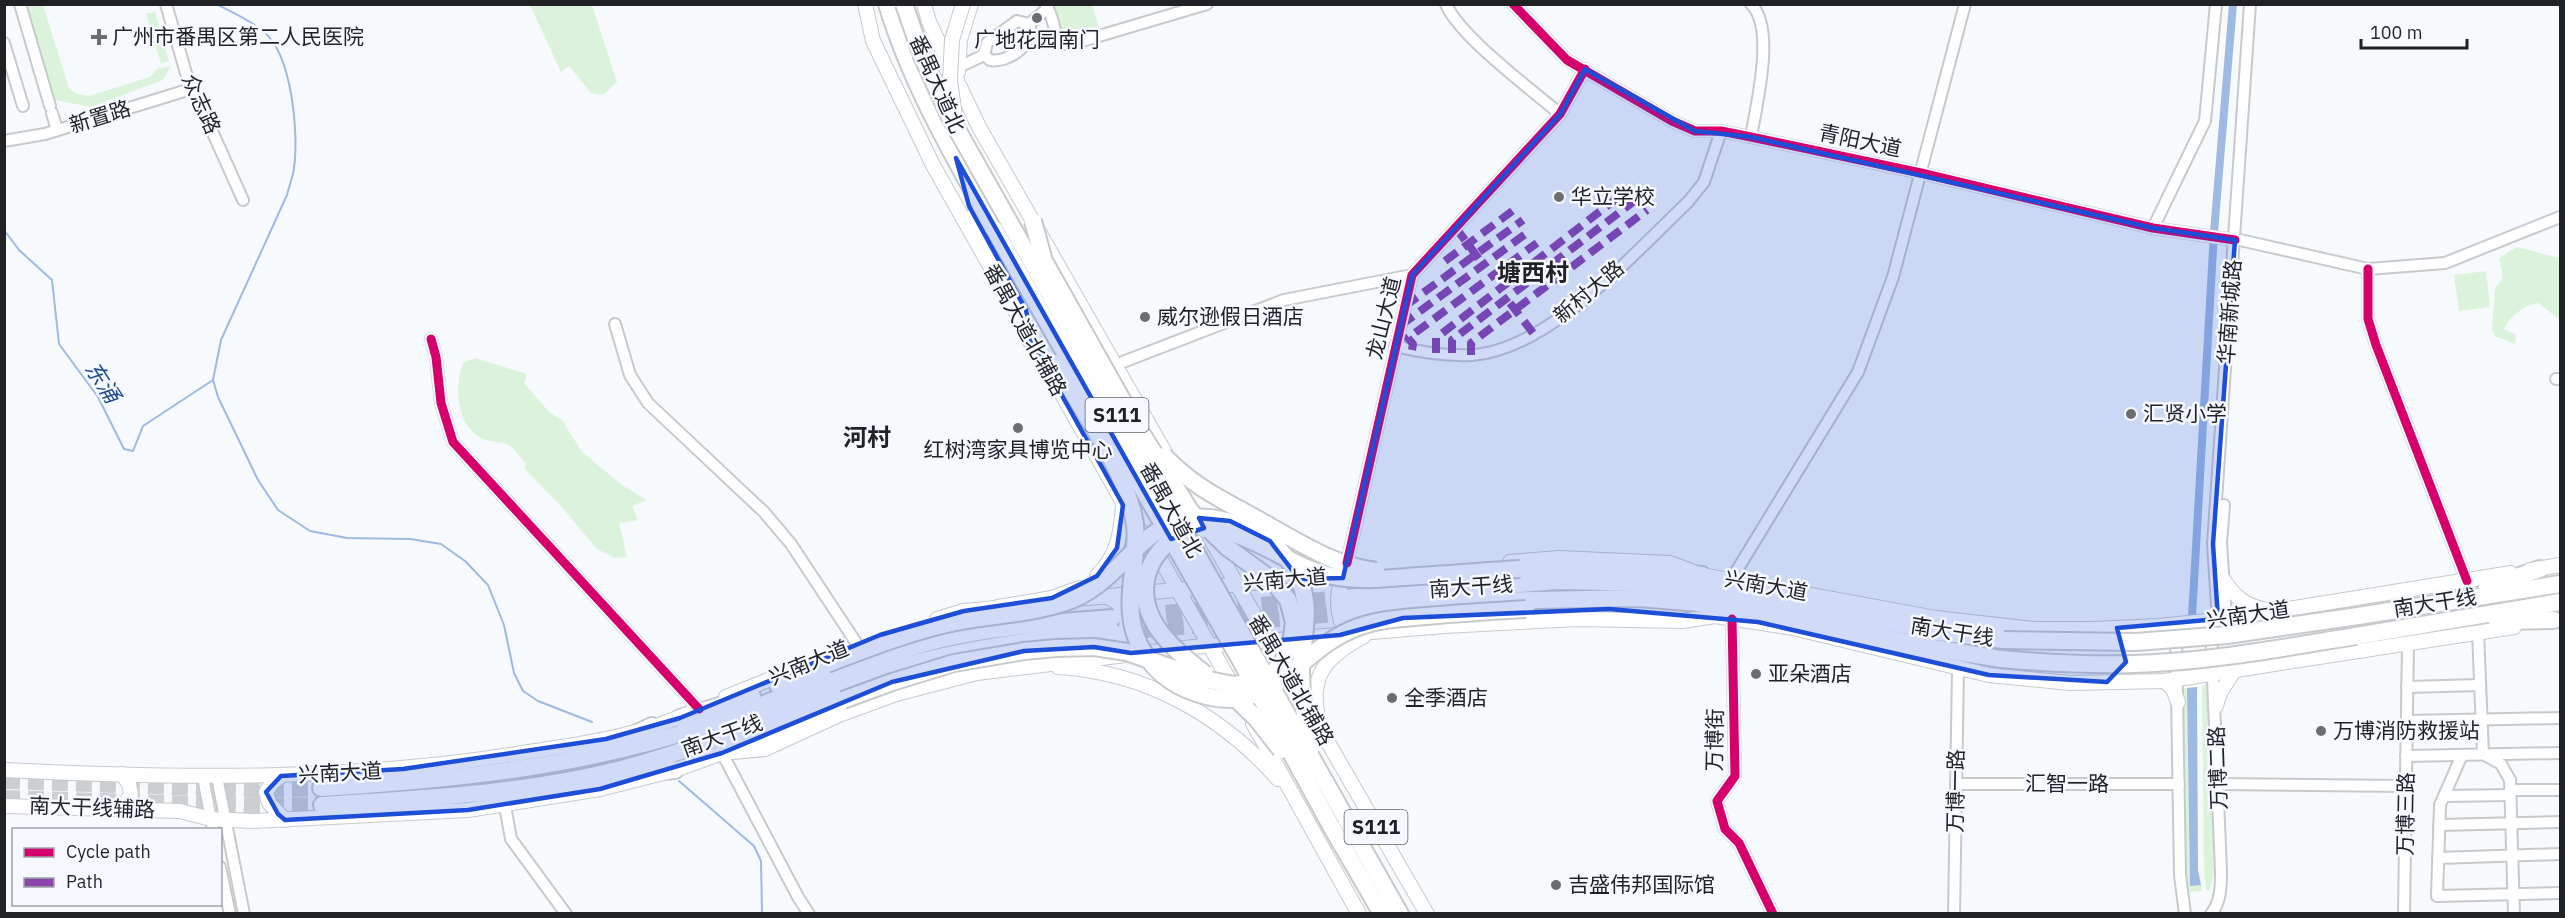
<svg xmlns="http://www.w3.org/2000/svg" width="2565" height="918" font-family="'IBM Plex Sans','Noto Sans SC',sans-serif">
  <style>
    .green { fill: #dbf3db }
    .water { fill: #9eb9e2 }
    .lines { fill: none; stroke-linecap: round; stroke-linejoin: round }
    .stream { stroke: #9eb9e2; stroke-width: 2 }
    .canal { stroke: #9eb9e2; stroke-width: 8 }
    .highway-tunnel { stroke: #cccfd2; stroke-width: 16; stroke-dasharray: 16 8; stroke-linecap: butt }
    .minor-casing { stroke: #c7cacd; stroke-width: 14 }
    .major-casing { stroke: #c7cacd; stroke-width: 16 }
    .highway-casing { stroke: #c7cacd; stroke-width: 20 }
    .minor { stroke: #fefeff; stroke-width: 10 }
    .major { stroke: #fefeff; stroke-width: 14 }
    .highway { stroke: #fefeff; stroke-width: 16 }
    .major-bridge-casing { stroke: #c7cacd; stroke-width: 16; stroke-linecap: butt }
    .highway-bridge-casing { stroke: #c7cacd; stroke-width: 20; stroke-linecap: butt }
    .major-bridge { stroke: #fefeff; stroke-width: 14 }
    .highway-bridge { stroke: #fefeff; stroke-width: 16 }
    .quiet { stroke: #8e44ad; stroke-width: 8; stroke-dasharray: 15 8; stroke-linecap: butt }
    .cycleway-casing { stroke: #f5f9ff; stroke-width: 13 }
    .cycleway { stroke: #d6006c; stroke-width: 9 }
    .marked { fill: #1d4ed8; fill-opacity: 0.2; stroke: #1d4ed8; stroke-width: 4.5; stroke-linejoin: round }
    .poi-dot { fill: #6b6d71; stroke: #f5f9ff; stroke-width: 2 }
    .labels { text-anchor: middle; stroke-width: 5; stroke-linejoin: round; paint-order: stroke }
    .shield { fill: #f5f9ff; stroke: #5f6266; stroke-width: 1.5 }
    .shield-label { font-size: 20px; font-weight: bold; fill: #1f2125 }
    .poi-label { font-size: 21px; fill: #1f2125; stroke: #f5f9ff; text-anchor: start }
    .street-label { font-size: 21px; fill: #1f2125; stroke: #f5f9ff }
    .water-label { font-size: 22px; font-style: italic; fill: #1e4b90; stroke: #f5f9ff }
    .quarter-label { font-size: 24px; font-weight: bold; fill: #1f2125; stroke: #f5f9ff }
  </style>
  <rect width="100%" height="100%" fill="#f7fafd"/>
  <g class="green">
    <path d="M27 5H43L69 88 77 94 88 96 150 77 157 69 171 66 163 80 91 107 55 100Z"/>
    <path d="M530 5H592L617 82 603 95 591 93 569 66 561 72Z"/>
    <path d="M1049 5H1092L1099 26 1096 32 1065 40C1054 30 1059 15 1049 5Z"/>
    <path d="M155 12 169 61 161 64 146 14Z"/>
    <path d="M2517 247 2559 258 2560 320 2538 303C2523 306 2511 315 2504 329L2516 335 2515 344 2495 336 2492 330 2495 288 2503 278 2499 258Z"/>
    <path d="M2486 271 2490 307 2459 311 2454 275Z"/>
    <path d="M475 358 527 374 524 383 550 413 562 420 582 452 622 485 647 500 632 506 638 520 619 523 627 557 615 558 597 549 561 506 524 468 526 464C521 458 514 447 507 444 500 441 490 443 483 439 456 426 454 388 463 363Z"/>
    <path d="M2210 685 2214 871 2210 890H2206L2204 873 2202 686Z"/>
    <path d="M2187 688 2190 885H2201L2202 891 2187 892 2181 689Z"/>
  </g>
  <path class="water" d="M2197 687 2198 870 2201 885 2190 886 2187 688Z"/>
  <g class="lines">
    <g class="stream">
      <path d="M216 4C232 12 250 20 264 32 292 55 299 133 294 168 293 177 289 186 287 195L221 340 213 380 218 397 258 480 278 510 310 531 347 538 410 539 441 544 465 561 488 585 504 625 514 673 523 691 538 701 592 722"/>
      <path d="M4 230 19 250 52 280 59 344 98 397 124 449 133 451 143 426 213 380"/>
      <path d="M679 781 754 846 761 861 762 914"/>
    </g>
    <path class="canal" d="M2192 617 2214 232 2233 4"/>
    <g class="highway-tunnel">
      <path d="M1118 617 1344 598"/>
      <path d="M1120 632 1349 613"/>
      <path d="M4 781 259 790 321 788"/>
      <path d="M4 798 258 806 322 805"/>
    </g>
    <g class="minor-casing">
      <g id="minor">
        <path d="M20 4 50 106"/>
        <path d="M166 4 186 73 243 200"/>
        <path d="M1045 4C1056 18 1051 32 1063 44H1072L1207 4"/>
        <path d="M1446 4C1459 36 1532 90 1560 114"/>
        <path d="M1513 4 1567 60 1672 121 1695 131H1721L1751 137 1921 173 2153 228 2235 240"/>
        <path d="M1017 21 1029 24C1037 43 1007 64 990 60L984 55 987 43Z"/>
        <path d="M1029 24 1048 8"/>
        <path d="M4 43 23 106"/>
        <path d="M957 68 984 55"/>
        <path d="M52 113 57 130"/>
        <path d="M1751 137C1756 106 1776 28 1751 4"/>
        <path d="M4 141 45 134 194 88"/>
        <path d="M2153 228 2205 121 2216 4"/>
        <path d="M2240 240 2368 269 2445 263 2560 217"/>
        <path d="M2368 269V319L2376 345 2467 581"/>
        <path d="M615 324 630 375 648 403 764 512 791 544 857 644"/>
        <path d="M431 339 436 357 441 403 453 442 699 709"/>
        <path d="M1395 346C1419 352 1447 356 1472 355 1549 350 1634 253 1688 202L1704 182 1721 131"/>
        <path d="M1115 365 1284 300 1412 275"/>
        <path d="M2556 379H2560"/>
        <path d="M2224 505 2221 543 2226 619"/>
        <path d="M1347 563 1412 275 1560 114 1585 69"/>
        <path d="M1731 580 1858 372 1893 277 1965 4"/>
        <path d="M1732 619 1735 776 1717 801 1725 829 1739 843 1773 914"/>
        <path d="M2218 619 2213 544 2250 4"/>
        <path d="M2211 631 2221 871C2221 886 2221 902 2211 914"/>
        <path d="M2478 632 2483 754"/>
        <path d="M2176 635 2180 875 2185 914"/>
        <path d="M2407 687 2480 685"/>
        <path d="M2407 721 2560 718"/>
        <path d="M722 753 798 897 809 914"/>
        <path d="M2483 754 2501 764 2510 780 2514 914"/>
        <path d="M2462 755 2440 805 2437 896 2560 893"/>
        <path d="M2406 756 2560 753"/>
        <path d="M203 777 213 830"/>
        <path d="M217 777 244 914"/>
        <path d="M1956 784H2179"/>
        <path d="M2218 784 2406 786"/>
        <path d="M2510 790H2560"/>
        <path d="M2444 796 2510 795"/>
        <path d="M505 806 511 839 566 914"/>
        <path d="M2439 825 2560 822"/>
        <path d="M2438 858 2560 854"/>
        <path d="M220 867 230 914"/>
        <path d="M1954 914 1958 669"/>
        <path d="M2404 914 2408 643"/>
      </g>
    </g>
    <g class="major-casing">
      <g id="major">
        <path d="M865 4 873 41 933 165 1130 515"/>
        <path d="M924 4 929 22 979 127 1171 463"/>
        <path d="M958 72 960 40 971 4"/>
        <path d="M1141 531 1154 548 1235 690"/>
        <path d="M1206 531 1427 914"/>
        <path d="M1510 562 1559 558 1670 563 1702 575 1936 618 2033 629H2094L2159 626 2226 619 2511 573"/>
        <path d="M2530 570 2560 565"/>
        <path d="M1345 575C1334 594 1337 616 1347 635"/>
        <path d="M1097 576C1118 555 1121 533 1123 505"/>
        <path d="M2223 579C2235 598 2246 606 2267 610"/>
        <path d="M1104 596C1132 604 1133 639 1111 654"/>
        <path d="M1076 599 1308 578"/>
        <path d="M998 607 1052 598 1079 588"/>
        <path d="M937 619 964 611 1006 607"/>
        <path d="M1058 667C1146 672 1221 715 1278 779"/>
        <path d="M2165 681 2173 689 2178 702"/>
        <path d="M726 697 808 664"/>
        <path d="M2216 706 2220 693 2234 671"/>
        <path d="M1319 721C1307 676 1327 656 1364 636"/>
        <path d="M1253 723 1359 914"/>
        <path d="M4 770C183 779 358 781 535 751 587 743 642 735 689 713"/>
        <path d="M281 776 272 783 266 792 269 803 285 820"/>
        <path d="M4 806 180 811 211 819 252 821 468 810 600 789 675 770 722 753 765 749 839 715 896 694 977 673 1193 647 1444 626 1578 619 1682 621 1715 616 1793 628 1989 675 2070 683 2165 681 2514 627"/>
        <path d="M120 810 131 794 129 784 122 774"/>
      </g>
    </g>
    <g class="highway-casing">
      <g id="highway">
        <path d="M887 4C911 84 954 157 994 229"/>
        <path d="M974 216 1026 310 1031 340"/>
        <path d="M1032 322 1055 363"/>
        <path d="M1520 569 1619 568 1702 575"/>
        <path d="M2487 587 2540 569"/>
        <path d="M1344 598 1558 581 1650 583 1753 595 1938 632 2004 640"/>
        <path d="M1349 613 1489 601 1639 598 1710 604 1802 618 1927 647 2001 659"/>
        <path d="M2358 616 2560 584"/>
        <path d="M2497 621 2554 620"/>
        <path d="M2356 636 2560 602"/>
        <path d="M778 685 827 664"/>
        <path d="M680 718 752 696"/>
        <path d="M621 741 652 726"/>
        <path d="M722 753 843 700"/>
        <path d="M634 773 675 770"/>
        <path d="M321 788C452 780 583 767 708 725 785 699 858 660 938 640 995 626 1054 623 1112 618"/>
        <path d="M322 805C423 798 526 794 625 768 716 744 802 704 890 670 963 648 1037 639 1113 632"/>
        <path d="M1345 817 1400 914"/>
        <path d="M1331 826 1382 914"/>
      </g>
    </g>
    <use href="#minor" class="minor"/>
    <use href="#major" class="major"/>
    <use href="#highway" class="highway"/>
    <g class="major-bridge-casing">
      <path id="major-bridge" d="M956 122 950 81 952 40 963 4"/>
    </g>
    <g class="highway-bridge-casing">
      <g id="highway-bridge">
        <path d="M904 4 922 56 950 117 1345 817"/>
        <path d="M994 229 1241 661 1331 826"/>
        <path d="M1055 363C1080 408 1129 475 1135 525 1139 561 1123 598 1135 634 1143 658 1162 679 1186 689 1272 726 1292 651 1358 627 1380 619 1403 618 1426 616 1459 613 1492 611 1526 609"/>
        <path d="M1164 456C1200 493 1229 502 1271 527 1306 546 1336 566 1376 571"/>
        <path d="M1204 529C1246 527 1290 568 1332 576 1361 582 1390 578 1419 576 1453 574 1486 571 1520 569"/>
        <path d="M1179 535C1164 544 1152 558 1147 575 1136 619 1174 650 1205 674"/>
        <path d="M2004 640 2136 642 2227 635 2358 616"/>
        <path d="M2001 659C2046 663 2089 665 2134 664 2208 662 2282 648 2356 636"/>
        <path d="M827 664C869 648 912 631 956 622 992 615 1029 614 1063 603 1134 582 1145 489 1242 526 1264 534 1285 551 1296 572 1314 607 1302 634 1301 670 1301 695 1305 721 1312 746"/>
        <path d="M1230 693 1257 719 1281 750"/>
        <path d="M843 700 892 682 954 663 1024 651 1056 648 1094 647 1127 652 1203 679 1234 685 1256 681 1272 673 1281 665 1291 645 1294 622 1288 600 1272 580 1228 548 1191 512 1135 423 1044 261 1033 221"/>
      </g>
    </g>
    <use href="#major-bridge" class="major-bridge"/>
    <use href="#highway-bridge" class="highway-bridge"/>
    <g class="quiet">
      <path d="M1456 228 1479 259"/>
      <path d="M1445 261 1515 209"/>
      <path d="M1510 303 1533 333"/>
      <path d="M1405 306 1523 220"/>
      <path d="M1401 325 1531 230"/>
      <path d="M1412 350 1413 344 1408 338 1537 243"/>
      <path d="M1436 353V338L1620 196"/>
      <path d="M1452 353V340L1637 199"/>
      <path d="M1471 355V343L1647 210"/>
    </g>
    <g class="cycleway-casing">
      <g id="cycleway">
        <path d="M1513 4 1567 60 1672 121 1695 131H1721L1751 137 1921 173 2153 228 2235 240"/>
        <path d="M2368 269V319L2376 345 2467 581"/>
        <path d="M431 339 436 357 441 403 453 442 699 709"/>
        <path d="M1347 563 1412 275 1560 114 1585 69"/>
        <path d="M1732 619 1735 776 1717 801 1725 829 1739 843 1773 914"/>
      </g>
    </g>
    <use href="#cycleway" class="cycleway"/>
  </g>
  <path class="marked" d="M1585 69 1695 131 1751 137 2153 228 2235 240 2213 544 2218 619 2117 628 2126 662 2107 682 1989 675 1758 622 1609 609 1403 618 1340 635 1131 653 1094 647 1024 651 892 682 722 753 600 789 468 810 285 820 278 814 266 792 281 776 403 769 606 739 680 718 880 635 964 611 1052 598 1097 576 1117 548 1123 505 1031 340 1026 310 969 206 956 158 1171 539 1204 528 1199 518 1230 521 1270 541 1299 579 1343 578 1412 275 1560 114Z"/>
  <g class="poi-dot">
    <circle cx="1037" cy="18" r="6"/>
    <path d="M96 28h6v6h6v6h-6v6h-6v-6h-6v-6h6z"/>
    <circle cx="1559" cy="197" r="6"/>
    <circle cx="1145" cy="317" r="6"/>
    <circle cx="2131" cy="414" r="6"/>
    <circle cx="1018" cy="428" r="6"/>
    <circle cx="1756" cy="674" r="6"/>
    <circle cx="1392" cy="698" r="6"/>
    <circle cx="2321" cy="731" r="6"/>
    <circle cx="1556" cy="885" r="6"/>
  </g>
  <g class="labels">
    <g class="shield">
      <rect x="1085.5" y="398" width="63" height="34" rx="4.5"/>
      <rect x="1344.5" y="810" width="63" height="34" rx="4.5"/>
    </g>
    <g class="shield-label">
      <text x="1117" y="422">S111</text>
      <text x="1376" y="834">S111</text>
    </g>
    <g class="poi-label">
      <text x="112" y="44">广州市番禺区第二人民医院</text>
      <text x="1037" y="47" text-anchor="middle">广地花园南门</text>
      <text x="1571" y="204">华立学校</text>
      <text x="1157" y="324">威尔逊假日酒店</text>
      <text x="2143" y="421">汇贤小学</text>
      <text x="1018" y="457" text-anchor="middle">红树湾家具博览中心</text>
      <text x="1768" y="681">亚朵酒店</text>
      <text x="1404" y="705">全季酒店</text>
      <text x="2333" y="738">万博消防救援站</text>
      <text x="1568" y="892">吉盛伟邦国际馆</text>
    </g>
    <g class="street-label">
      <text transform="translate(937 84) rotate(66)" y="7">番禺大道北</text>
      <text transform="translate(201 104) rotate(66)" y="7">众志路</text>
      <text transform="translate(100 117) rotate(-17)" y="7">新置路</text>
      <text transform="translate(1860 141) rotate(12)" y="7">青阳大道</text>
      <text transform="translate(1589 292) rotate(-40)" y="7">新村大路</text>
      <text transform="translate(2230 312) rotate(-86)" y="7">华南新城路</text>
      <text transform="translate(1384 318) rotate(-76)" y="7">龙山大道</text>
      <text transform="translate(1025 330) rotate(61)" y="7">番禺大道北辅路</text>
      <text transform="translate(1171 510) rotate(61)" y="7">番禺大道北</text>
      <text transform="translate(1285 580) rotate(-5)" y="7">兴南大道</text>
      <text transform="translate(1766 586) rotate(10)" y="7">兴南大道</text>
      <text transform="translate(1471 587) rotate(-4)" y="7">南大干线</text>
      <text transform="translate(2435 603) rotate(-9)" y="7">南大干线</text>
      <text transform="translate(2248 615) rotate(-8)" y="7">兴南大道</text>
      <text transform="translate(1952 632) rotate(9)" y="7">南大干线</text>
      <text transform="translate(809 663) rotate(-22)" y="7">兴南大道</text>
      <text transform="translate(1291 680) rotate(60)" y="7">番禺大道北铺路</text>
      <text transform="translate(722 736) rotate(-20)" y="7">南大干线</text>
      <text transform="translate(1715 740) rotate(-89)" y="7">万博街</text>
      <text transform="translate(2218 768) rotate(-92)" y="7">万博二路</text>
      <text transform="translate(340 773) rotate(-3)" y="7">兴南大道</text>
      <text x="2067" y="791">汇智一路</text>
      <text transform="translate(1956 791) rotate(-89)" y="7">万博一路</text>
      <text transform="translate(92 808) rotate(2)" y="7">南大干线辅路</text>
      <text transform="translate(2406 814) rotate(-89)" y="7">万博三路</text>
    </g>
    <g class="water-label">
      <text transform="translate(103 382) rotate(57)" y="8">东涌</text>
    </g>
    <g class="quarter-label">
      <text x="1533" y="281">塘西村</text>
      <text x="867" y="446">河村</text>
    </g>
  </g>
  <rect width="2565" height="918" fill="none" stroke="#1f2125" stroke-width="12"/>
  <rect x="12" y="828" width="210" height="78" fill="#f5f9ff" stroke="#9fa3a8" stroke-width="1.5"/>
  <rect x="24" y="848" width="30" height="9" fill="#d6006c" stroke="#9fa3a8" stroke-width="1.5"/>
  <text x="66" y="858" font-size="18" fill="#1f2125">Cycle path</text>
  <rect x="24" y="878" width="30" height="9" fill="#8e44ad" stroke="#9fa3a8" stroke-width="1.5"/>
  <text x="66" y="888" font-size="18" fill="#1f2125">Path</text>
  <path d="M2361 39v9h106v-9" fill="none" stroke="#1f2125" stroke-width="3"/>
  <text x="2370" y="39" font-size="18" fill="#1f2125" stroke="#f5f9ff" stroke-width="4.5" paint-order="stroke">100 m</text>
</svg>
